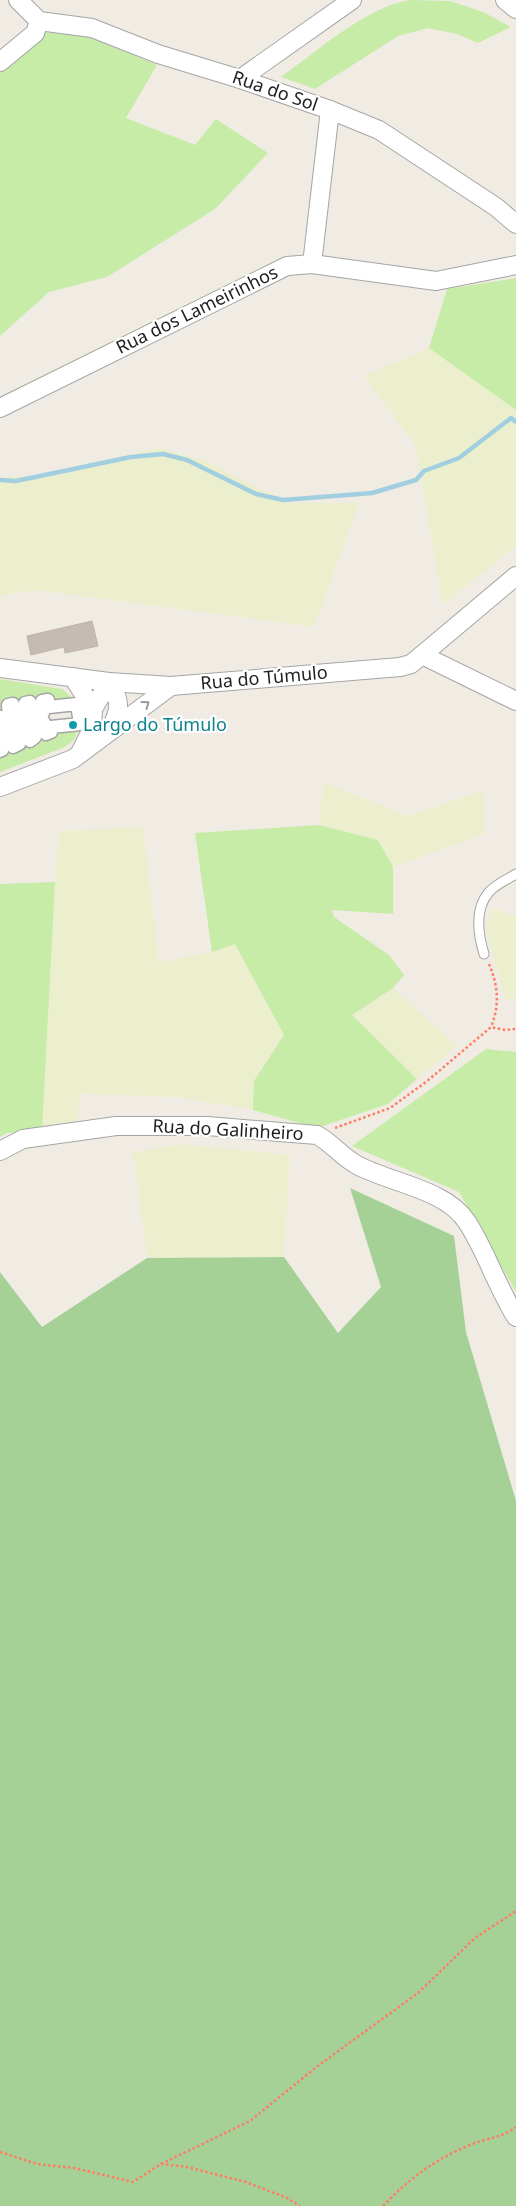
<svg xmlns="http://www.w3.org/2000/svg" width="516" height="2206" font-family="'Noto Sans',sans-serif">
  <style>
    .farmland { fill: #ebefce }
    .grass { fill: #c6eca7 }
    .forest { fill: #a5d196 }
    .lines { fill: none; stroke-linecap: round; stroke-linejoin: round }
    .stream { stroke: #a2cfe0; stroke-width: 4.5 }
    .building { fill: #c4bcb3; stroke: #c2b3a5 }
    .service-casing { stroke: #a5a5a5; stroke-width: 11 }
    .pedestrian-casing { stroke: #a5a5a5; stroke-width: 15 }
    .minor-casing { stroke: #a5a5a5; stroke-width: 20 }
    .path { stroke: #ff7c65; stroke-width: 2.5; stroke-dasharray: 2.5 2.5; stroke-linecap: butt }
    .service { stroke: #fff; stroke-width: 9 }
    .pedestrian { stroke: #fff; stroke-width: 12 }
    .minor { stroke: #fff; stroke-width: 18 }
    .oneway { stroke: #9a9a9a }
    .culture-dot { fill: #0f9aa8; stroke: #fff; stroke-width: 2 }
    .labels { text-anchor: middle; stroke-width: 4.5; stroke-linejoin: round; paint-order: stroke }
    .street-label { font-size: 18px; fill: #1e1e1e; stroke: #fff }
    .culture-label { font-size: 18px; fill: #0d838f; stroke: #fff; text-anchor: start }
  </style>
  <rect width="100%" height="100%" fill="#f0ece4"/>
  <g class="farmland">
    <path d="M429 348 516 410V546L443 605 415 445 364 376Z"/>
    <path d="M159 448 209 462 259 488 294 503H359L314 627 36 590 0 596V477L33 476Z"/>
    <path d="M323 782 409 816 483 790 484 834 393 867 378 840 319 825Z"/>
    <path d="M143 827 159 962 212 952 235 944 284 1035 254 1081 253 1110 176 1097 80 1094 78 1123 42 1131 55 882 59 831Z"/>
    <path d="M491 908 516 916V998L506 1000 486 931Z"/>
    <path d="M393 988 457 1046 417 1079 352 1015Z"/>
    <path d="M185 1144 290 1155 284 1257 147 1258 133 1152Z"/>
  </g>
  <g class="grass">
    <path d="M410 0 450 1 483 12 511 27 478 43 457 34 428 28 398 36 315 89 281 77C316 52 366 7 410 0Z"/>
    <path d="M45 32 87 36 157 65 126 118 195 145 216 119 268 153 215 209 107 277 49 292 0 336V70Z"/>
    <path d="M516 278V410L429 348 447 289Z"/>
    <path d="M0 679 62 689 79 704 81 723 74 740 65 747 0 772V751L79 724 77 704 0 717Z"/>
    <path d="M319 825 378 840 393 867V914L332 910 334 917 389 955 404 975 393 988 352 1015 417 1079 388 1104 317 1128 253 1110 254 1081 284 1035 235 944 212 952 195 833Z"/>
    <path d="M55 882 42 1131 6 1133 0 1137V884Z"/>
    <path d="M486 1049 516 1052V1292L459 1192 352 1146Z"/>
  </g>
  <path class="forest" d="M350 1188 454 1236 466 1332 516 1501V2206H0V1272L42 1327 147 1258 284 1257 338 1333 381 1287Z"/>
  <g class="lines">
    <path class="stream" d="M0 480 16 481 131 457 163 454 187 460 256 494 283 500 372 493 416 480 424 471 459 458 511 418 516 422"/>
  </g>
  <path class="building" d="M92 621 98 646 65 653 64 647 31 655 27 636Z"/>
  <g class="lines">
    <g class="service-casing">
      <path id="service" d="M484 954C478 934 474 909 489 892 496 884 508 879 516 874"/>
    </g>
    <g class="pedestrian-casing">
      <g id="pedestrian">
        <path d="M0 717 9 716 8 705 13 704 15 716 26 715 25 703 30 702 32 715 43 713 42 701 48 700 49 707 77 704 80 724 51 727V732L46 734 44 722 33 723 35 737 30 741 28 724 16 726 19 744 13 747 10 727 0 729"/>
        <path d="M0 736 2 750 0 751"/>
      </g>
    </g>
    <g class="minor-casing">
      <g id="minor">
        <path d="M18 0 39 21 92 28 158 54 240 79 330 110 379 130 496 207 516 224"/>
        <path d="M505 0 516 9"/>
        <path d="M0 62 35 33 39 21"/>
        <path d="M240 79 352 0"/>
        <path d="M312 264 330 110"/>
        <path d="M0 408 287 266 312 264 436 281 516 265"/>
        <path d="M422 655 516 701"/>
        <path d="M0 668 109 682 171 686 400 667 411 664 422 655 516 576"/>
        <path d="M73 677 93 709"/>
        <path d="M81 751 92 729 93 709 109 682C122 702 120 710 110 731"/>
        <path d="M0 787 73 759 171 686"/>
        <path d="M0 1151 23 1139 116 1126H207L317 1135C332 1143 342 1157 357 1165 390 1183 446 1189 467 1222 486 1251 497 1287 516 1317"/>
      </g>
    </g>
    <g class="path">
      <path d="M489 964C498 985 500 1005 491 1027"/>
      <path d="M335 1128 390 1108 426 1082 491 1027 505 1030 516 1029"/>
      <path d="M0 2152 37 2164 74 2168 133 2182 161 2164 187 2167 246 2182 287 2198 300 2206"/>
      <path d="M161 2164 250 2121 319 2065 418 1993 475 1938 516 1911"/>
      <path d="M383 2206C409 2179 435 2159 470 2145 486 2138 502 2138 516 2127"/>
    </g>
    <use href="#service" class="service"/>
    <use href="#pedestrian" class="pedestrian"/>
    <use href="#minor" class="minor"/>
  </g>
  <defs><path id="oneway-chevron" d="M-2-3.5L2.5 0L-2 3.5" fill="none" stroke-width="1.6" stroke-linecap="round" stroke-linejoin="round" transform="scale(1.25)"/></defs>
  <use class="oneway" href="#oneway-chevron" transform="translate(146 704) rotate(-36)"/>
  <circle class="culture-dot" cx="73" cy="725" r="5"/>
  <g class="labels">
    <g class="street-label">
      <text transform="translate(275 91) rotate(19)" y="6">Rua do Sol</text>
      <text transform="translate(197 310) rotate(-26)" y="6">Rua dos Lameirinhos</text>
      <text transform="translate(264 678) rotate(-5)" y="6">Rua do Túmulo</text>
      <text transform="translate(228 1130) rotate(3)" y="6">Rua do Galinheiro</text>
    </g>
    <g class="culture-label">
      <text x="83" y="731">Largo do Túmulo</text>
    </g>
  </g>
</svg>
